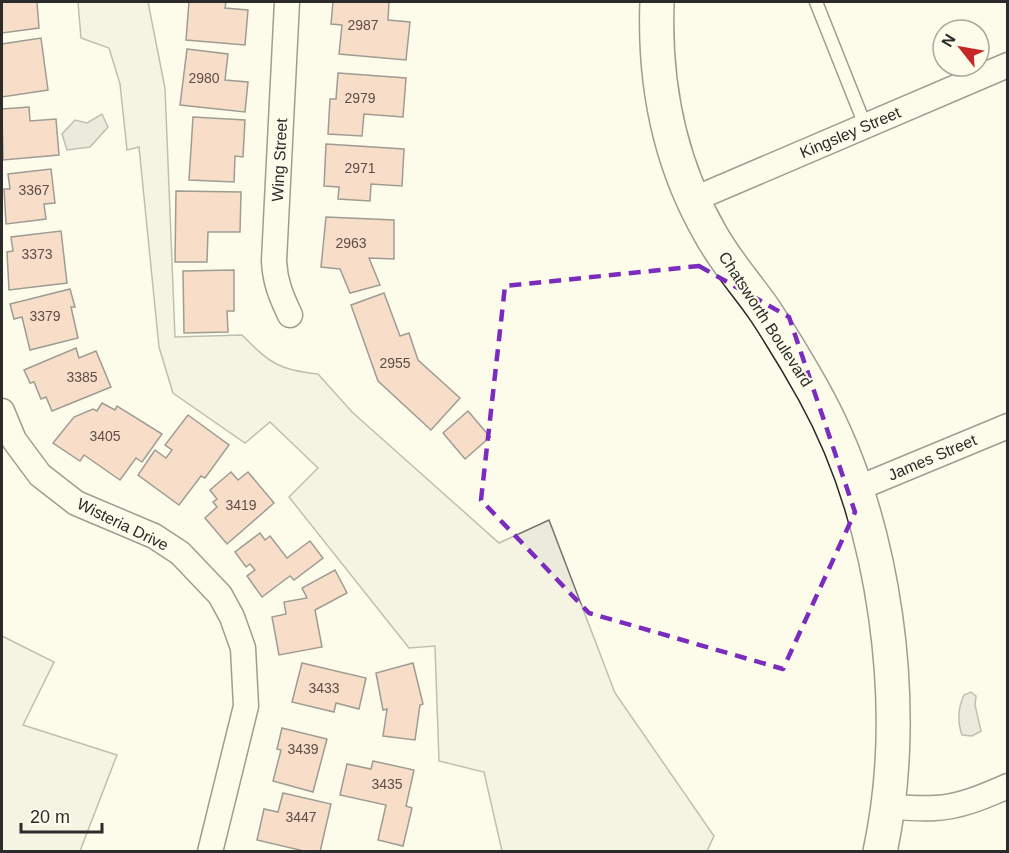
<svg xmlns="http://www.w3.org/2000/svg" width="1009" height="853" font-family="Helvetica,sans-serif">
  <style>
    .green { fill: #ecebdb; stroke: #74746e; stroke-width: 1.5 }
    .water { fill: #d8d7c9; stroke: #74746e; stroke-width: 1.5 }
    .building { fill: #f2b8a0; stroke: #2b2b2b; stroke-width: 1.5 }
    .lines { fill: none; stroke-linecap: round; stroke-linejoin: round }
    .service-casing { stroke: #2b2b2b; stroke-width: 15 }
    .minor-casing { stroke: #2b2b2b; stroke-width: 27 }
    .secondary-casing { stroke: #2b2b2b; stroke-width: 36 }
    .service { stroke: #fdfbea; stroke-width: 12 }
    .minor { stroke: #fdfbea; stroke-width: 24 }
    .secondary { stroke: #fdfbea; stroke-width: 33 }
    .marked { fill: none; stroke: #7b2cbf; stroke-width: 4.5; stroke-dasharray: 12 8; stroke-linejoin: round }
    .labels { text-anchor: middle; stroke-width: 4.5; stroke-linejoin: round; paint-order: stroke }
    .number-label { font-size: 14px; fill: #5d4e48 }
    .street-label { font-size: 16px; fill: #2b2b2b; stroke: #fdfbea }
  </style>
  <rect width="100%" height="100%" fill="#fdfbea"/>
  <g class="green">
    <path d="M78 2H148L165 88 175 337 242 335C270 363 278 370 318 374L352 412 499 543 549 520 615 693 714 836 707 851H502L484 772 439 761 435 646 409 648 289 497 318 468 270 422 245 443 173 393 159 347 139 147 127 150 120 84 109 48 81 38Z"/>
    <path d="M2 636 54 662 23 725 117 755 80 851H2Z"/>
  </g>
  <g class="water">
    <path d="M102 114 108 127 90 147 67 150 62 134 75 120 87 123Z"/>
    <path d="M971 692 976 696 975 705 981 731 972 736 962 735C957 721 958 708 964 695Z"/>
  </g>
  <g class="building">
    <path d="M2 2H37L39 28 2 33Z"/>
    <path d="M189 2H226L225 8 248 10 245 45 186 40Z"/>
    <path d="M333 2H389L388 20 410 22 406 60 339 54 342 25 331 24Z"/>
    <path d="M41 38 48 90 2 97V44Z"/>
    <path d="M187 49 228 54 225 80 248 82 245 112 180 105Z"/>
    <path d="M338 73 406 78 403 117 364 114 362 136 328 134 330 99H336Z"/>
    <path d="M29 107 30 121 56 119 59 155 3 160 2 109Z"/>
    <path d="M193 117 245 120 243 157 235 156 234 182 189 180Z"/>
    <path d="M326 144 404 149 402 186 371 184 370 201 338 199 339 187 324 186Z"/>
    <path d="M51 169 55 203 44 204 46 219 6 224 4 189H10L8 174Z"/>
    <path d="M176 191 241 192 240 232H208L207 262H175Z"/>
    <path d="M326 217 394 220V259L369 258 380 285 350 293 340 269 321 267Z"/>
    <path d="M61 231 67 283 9 290 7 252 13 251 11 237Z"/>
    <path d="M234 270V311H227L228 332 184 333 183 271Z"/>
    <path d="M70 289 75 307H71L78 338 30 350 22 317 14 319 10 304Z"/>
    <path d="M384 293 400 336 409 333 418 360 460 398 431 430 378 381 351 305Z"/>
    <path d="M76 348 79 358 96 351 111 387 52 411 46 397 41 399 34 382 30 383 24 370Z"/>
    <path d="M102 403 115 410 117 406 162 434 142 462 136 458 120 480 84 455 80 461 53 443 74 417 93 409 97 411Z"/>
    <path d="M468 411 490 437 465 459 443 433Z"/>
    <path d="M188 415 229 445 205 478 201 476 179 505 138 475 155 450 166 458 172 450 165 445Z"/>
    <path d="M231 472 238 480 248 472 274 503 227 544 205 518 217 507 213 502 217 499 210 490Z"/>
    <path d="M260 533 265 540 270 536 287 558 310 541 323 558 294 580 290 576 262 597 247 576 255 570 250 564 246 567 235 552Z"/>
    <path d="M335 570 347 593 315 610 322 647 279 655 272 617 286 614 284 602 307 598 302 588Z"/>
    <path d="M302 663 366 678 359 709 336 703 334 712 292 702Z"/>
    <path d="M413 663 423 704 420 705 415 740 383 736 387 709 383 710 376 673Z"/>
    <path d="M282 728 327 739 313 792 273 781 281 750 277 749Z"/>
    <path d="M373 761 414 770 406 806 412 808 403 846 378 840 386 805 340 795 347 764 371 769Z"/>
    <path d="M283 793 331 804 320 852H308L257 840 264 809 278 812Z"/>
  </g>
  <g class="lines">
    <g class="service-casing">
      <path id="service" d="M816 2 865 125"/>
    </g>
    <g class="minor-casing">
      <g id="minor">
        <path d="M287 2 274 261C275 282 281 296 290 315"/>
        <path d="M692 200 1008 65"/>
        <path d="M2 411 14 440 40 475 76 503 154 536 180 553 220 595 232 617 243 648 246 706 210 852"/>
        <path d="M856 489 1008 426"/>
        <path d="M887 807C903 807 919 809 935 808 960 807 985 796 1008 786"/>
      </g>
    </g>
    <g class="secondary-casing">
      <path id="secondary" d="M657 2C654 83 669 162 710 233 725 261 747 285 765 311 782 337 799 365 814 392 886 522 911 707 880 852"/>
    </g>
    <use href="#service" class="service"/>
    <use href="#minor" class="minor"/>
    <use href="#secondary" class="secondary"/>
  </g>
  <path d="M0 0H1009V853H0ZM699 266 789 317 855 512 783 669 589 613 481 500 505 286Z" fill="#fdfbea" fill-opacity=".55" fill-rule="evenodd"/>
  <path class="marked" d="M699 266 789 317 855 512 783 669 589 613 481 500 505 286Z"/>
  <g class="labels">
    <g class="number-label">
      <text x="363" y="30">2987</text>
      <text x="204" y="83">2980</text>
      <text x="360" y="103">2979</text>
      <text x="360" y="173">2971</text>
      <text x="34" y="195">3367</text>
      <text x="351" y="248">2963</text>
      <text x="37" y="259">3373</text>
      <text x="45" y="321">3379</text>
      <text x="395" y="368">2955</text>
      <text x="82" y="382">3385</text>
      <text x="105" y="441">3405</text>
      <text x="241" y="510">3419</text>
      <text x="324" y="693">3433</text>
      <text x="303" y="754">3439</text>
      <text x="387" y="789">3435</text>
      <text x="301" y="822">3447</text>
    </g>
    <g class="street-label">
      <text transform="translate(850 132) rotate(-23)" y="6">Kingsley Street</text>
      <text transform="translate(279 160) rotate(-87)" y="6">Wing Street</text>
      <text transform="translate(766 319) rotate(57)" y="6">Chatsworth Boulevard</text>
      <text transform="translate(932 457) rotate(-23)" y="6">James Street</text>
      <text transform="translate(123 524) rotate(26)" y="6">Wisteria Drive</text>
    </g>
  </g>
  <rect width="1009" height="853" fill="none" stroke="#2b2b2b" stroke-width="6"/>
  <g transform="translate(961 48) rotate(301)"><circle r="28" fill="#fdfbea" stroke="#a9a89e" stroke-width="1.5"/>
  <path d="M0-4.5L10 22L0 15L-10 22Z" fill="#c62828"/>
  <text y="-9" font-size="16" font-weight="bold" text-anchor="middle" fill="#2b2b2b">N</text>
  </g>
  <path d="M21 823v9h81v-9" fill="none" stroke="#2b2b2b" stroke-width="3"/>
  <text x="30" y="823" font-size="18" fill="#2b2b2b" stroke="#fdfbea" stroke-width="4.5" paint-order="stroke">20 m</text>
</svg>
